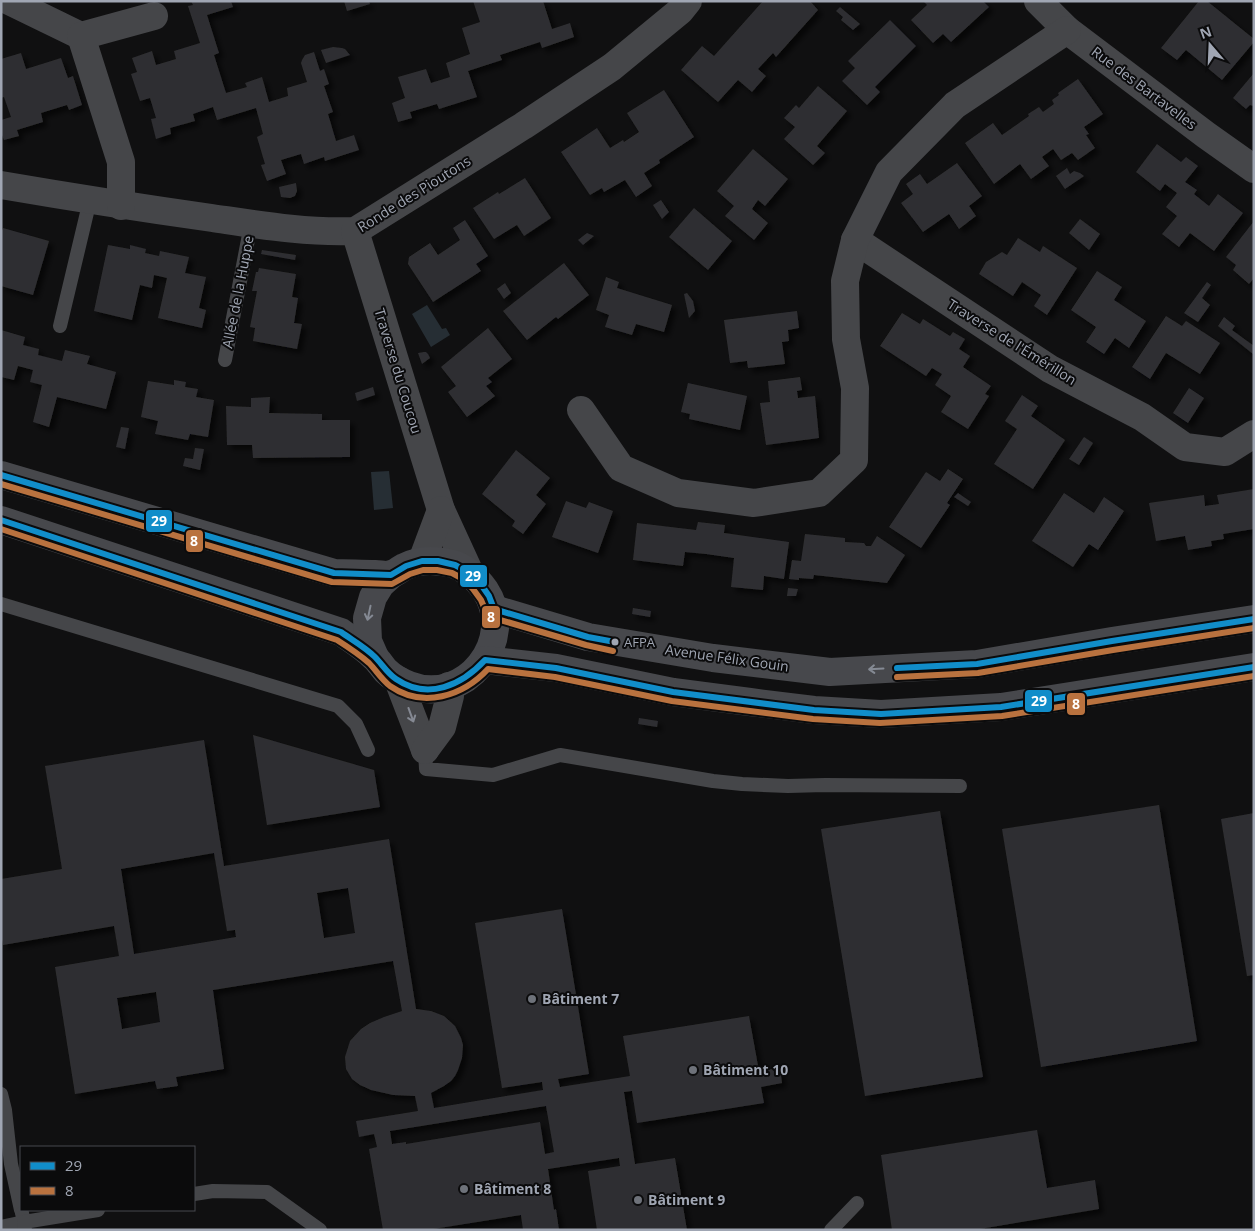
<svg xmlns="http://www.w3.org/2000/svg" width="1255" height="1231" font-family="'Open Sans',sans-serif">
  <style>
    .water { fill: #262e34 }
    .building { fill: #2f2f31; fill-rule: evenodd; filter: url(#shadow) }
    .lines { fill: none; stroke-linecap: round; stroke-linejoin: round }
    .lane { stroke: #454649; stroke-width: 14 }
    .street { stroke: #454649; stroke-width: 28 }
    .primary { stroke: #47484c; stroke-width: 28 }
    .bus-1-casing { stroke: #0b0b0c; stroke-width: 10 }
    .bus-2-casing { stroke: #0b0b0c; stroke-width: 10 }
    .bus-1 { stroke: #118dc9; stroke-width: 6 }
    .bus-2 { stroke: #b9723f; stroke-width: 6 }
    .oneway { stroke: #858a94 }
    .oneway2 { stroke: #858993 }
    .bus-dot { fill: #a0a6b3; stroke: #0b0b0c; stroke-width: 2 }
    .poi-dot { fill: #6e727a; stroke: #0b0b0c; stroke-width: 2 }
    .labels { text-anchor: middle; stroke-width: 4; stroke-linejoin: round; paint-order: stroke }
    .bus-label { font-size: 13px; fill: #a0a6b3; stroke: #0b0b0c; text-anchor: start }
    .street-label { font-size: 14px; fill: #a0a6b3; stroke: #0b0b0c }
    .poi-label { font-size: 14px; font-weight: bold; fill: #a0a6b3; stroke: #0b0b0c; text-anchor: start }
    .line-badge { stroke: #0b0b0c; stroke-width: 2 }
    .badge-label { font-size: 14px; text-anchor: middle; font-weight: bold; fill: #fff }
  </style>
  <defs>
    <filter id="shadow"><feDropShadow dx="4.5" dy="4.5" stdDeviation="2.5" flood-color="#0009"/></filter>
  </defs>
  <rect width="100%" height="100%" fill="#101011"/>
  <g class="water">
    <path d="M427 305 442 329 446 328 450 335 431 347 412 314Z"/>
    <path d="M389 471 393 508 374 510 371 472Z"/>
  </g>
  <g class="building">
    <path d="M191 1H231L233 7 207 15 219 53 214 55 226 93 247 87 245 83 262 77 269 102 288 96 287 88 307 82 301 63 302 60 305 55 314 52 320 71 324 69 329 84 324 86 333 112 328 114 336 141 354 135 359 150 325 161 324 157 304 164 301 154 281 160 286 174 267 181 261 165 265 164 257 137 263 134 256 108 217 120 213 107 193 114 195 121 170 128 171 134 156 139 151 119 156 118 150 98 140 101 131 74 137 72 132 58 152 51 156 65 176 59 174 51 200 43 188 6 193 5Z"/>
    <path d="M344 1H369L370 4 347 11Z"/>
    <path d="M473 1H543L552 29 570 23 574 37 542 48 540 42 500 55 502 60 468 71 477 97 439 109 437 104 410 112 412 118 398 122 392 103 405 98 398 77 426 69 431 83 450 77 446 63 470 54 462 28 480 22Z"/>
    <path d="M763 1H810L818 10 776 57 773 53 758 69 766 76 752 92 738 80 718 102 681 70 702 46 714 56Z"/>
    <path d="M923 1H983L989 7 951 42 943 34 933 43 911 20 927 5Z"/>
    <path d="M1199 1H1207L1254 39V42L1222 80 1186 50 1177 60 1161 48Z"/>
    <path d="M840 7 860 24 853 30 841 20 843 17 836 11Z"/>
    <path d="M890 20 916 46 875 87 880 92 867 105 842 81 855 68 848 61Z"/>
    <path d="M333 47 342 48 345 49 350 55 326 63 321 50Z"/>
    <path d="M21 53 26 69 61 58 68 78 73 76 82 105 69 110 67 105 41 113 43 122 17 130 19 136 4 140 1 133V120L11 117 4 97 1 98V59Z"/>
    <path d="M1254 73V106L1250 105 1246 109 1233 98Z"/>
    <path d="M1078 79 1103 114 1084 127 1089 134 1086 135 1095 148 1078 160 1072 153 1061 160 1053 149 1042 157 1049 166 1031 179 1020 164 994 184 965 143 993 123 1002 135 1029 116 1028 114 1039 107 1043 112 1054 104 1052 100 1059 95 1058 93Z"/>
    <path d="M818 86 847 111 817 146 825 153 813 165 784 139 795 127 784 118 796 105 799 108Z"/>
    <path d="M664 90 694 137 659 160 660 163 644 173 652 186 636 197 625 180 604 192 602 188 590 195 561 152 597 128 610 148 623 140 624 142 639 132 627 113Z"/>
    <path d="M1157 144 1181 162 1186 157 1198 166 1185 182 1197 190 1194 194 1209 206 1218 194 1243 213 1214 251 1190 233 1179 247 1162 234 1177 216 1166 207 1177 193 1165 184 1160 191 1136 172Z"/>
    <path d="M753 149 788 179 765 206 758 200 752 209 768 223 754 240 725 216 734 206 717 191Z"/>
    <path d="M957 163 982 196 969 206 976 216 959 229 949 214 923 232 901 203 913 194 906 184 920 174 927 184Z"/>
    <path d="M1067 168 1070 174 1074 171 1080 173 1084 176 1065 189 1056 176Z"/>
    <path d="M525 178 551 218 524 236 517 225 494 239 473 208 498 192 499 194Z"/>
    <path d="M296 183 297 191 295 196 290 198 281 197 279 187Z"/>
    <path d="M661 200 669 212 662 219 653 205Z"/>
    <path d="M694 208 732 241 708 270 669 237Z"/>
    <path d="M1080 219 1100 234 1089 250 1069 233Z"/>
    <path d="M465 220 488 256 476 264 481 271 433 302 408 264 409 257 430 243 438 255 460 240 453 228Z"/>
    <path d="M1254 221V278L1249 284 1233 270 1236 265 1226 257Z"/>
    <path d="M3 228 49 241 33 295 1 286V233Z"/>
    <path d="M587 233 594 236 583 245 578 240Z"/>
    <path d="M1018 238 1040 252 1043 246 1077 268 1047 315 1034 306 1041 295 1022 282 1013 296 979 274 986 262 1002 252 1007 255Z"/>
    <path d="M108 245 130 249V245L146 249 145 253 159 256 160 251 189 257 185 273 206 277 199 308 206 310 202 328 158 318 167 278 154 275 152 288 140 285 132 320 94 311Z"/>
    <path d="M262 250 296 255 295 260 261 254Z"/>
    <path d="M564 263 589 295 558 319 556 317 527 340 503 311Z"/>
    <path d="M259 268 296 274 292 297 298 298 294 323 302 324 297 349 253 341 255 328 250 327 257 291H252L256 272H258Z"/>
    <path d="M1097 271 1122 287 1114 300 1146 321 1129 348 1115 338 1104 354 1086 342 1096 327 1071 310Z"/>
    <path d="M606 277 619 282 617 288 672 305 664 332 636 324 632 335 605 327 609 315 596 310Z"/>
    <path d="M1207 282 1211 285 1202 298 1210 305 1198 322 1184 313Z"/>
    <path d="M505 283 511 293 504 299 497 289Z"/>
    <path d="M687 293 693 301 695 311 689 318 684 294Z"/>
    <path d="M797 311 799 328 788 330 789 341 782 342 785 364 748 368 747 361 730 363 724 320Z"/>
    <path d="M902 313 920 324 923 319 950 336 953 332 965 339 959 349 970 356 963 367 991 386 985 394 989 396 968 429 941 412 951 396 935 385 942 374 932 368 926 376 880 346Z"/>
    <path d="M1166 316 1182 326 1186 321 1220 343 1200 374 1166 353 1150 379 1132 367Z"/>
    <path d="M1224 317 1235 326 1232 330 1254 346V352L1253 354 1218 326Z"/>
    <path d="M488 328 512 359 488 378 492 382 486 386 495 396 467 417 448 392 456 386 441 367Z"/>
    <path d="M1 330 25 337 23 345 39 349 38 355 62 361 65 350 90 356 87 364 116 372 106 409 57 397 49 427 33 422 42 385 30 382 33 370 18 366 14 380 1 377Z"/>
    <path d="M424 352H426L428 354 430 358 422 364 418 353Z"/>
    <path d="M800 377 802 390 797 391 798 398 815 396 819 438 766 445 760 403 770 402 768 381Z"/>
    <path d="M174 380 186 382 185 387 198 389 196 397 214 400 208 437 190 434 188 440 155 434 158 421 141 417 148 381 174 385Z"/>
    <path d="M688 383 747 396 740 430 689 419 690 414 681 412Z"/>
    <path d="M373 387 375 395 357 401 355 393Z"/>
    <path d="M1189 388 1204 398 1188 423 1173 413Z"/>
    <path d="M1022 395 1038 406 1031 416 1065 440 1033 489 994 464 1017 429 1005 421Z"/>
    <path d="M270 397 269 413 322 414V420H350V457L253 458 252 445H227L226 406 251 407V398Z"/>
    <path d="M121 427 129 428 125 449 116 447Z"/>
    <path d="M1084 437 1093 443 1079 465 1069 459Z"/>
    <path d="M195 448 204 449 200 470 183 466 185 458 193 459Z"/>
    <path d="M516 450 550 478 536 495 546 504 523 534 512 526 515 521 482 494Z"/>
    <path d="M948 469 963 479 947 503 950 505 921 548 889 527 926 472 940 481Z"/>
    <path d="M1254 489V529L1223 534 1224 539 1211 541 1212 546 1188 550 1185 536 1156 541 1149 503 1204 495 1205 506 1219 504 1217 495Z"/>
    <path d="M958 493 971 502 968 506 954 497Z"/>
    <path d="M1064 493 1094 513 1104 497 1124 511 1098 550 1089 544 1073 567 1032 541Z"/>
    <path d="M566 501 586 508 589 502 613 511 598 553 552 537Z"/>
    <path d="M698 522 725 525 724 533 789 542 784 579 764 576 763 590 731 587 734 558 706 554 685 552 683 566 633 560 637 523 696 530Z"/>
    <path d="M805 534 845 538V542L864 543 866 546H871L877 536 905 555 887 583 814 575 813 579 799 578V580L789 579 792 560 801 561Z"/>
    <path d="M788 588 798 589 796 596H787Z"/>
    <path d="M633 608 651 611 650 617 632 614Z"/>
    <path d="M639 718 658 721 657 727 638 724Z"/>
    <path d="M253 735 374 770 380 807 267 825Z"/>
    <path d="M204 740 224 866 389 839 416 1009 431 1011 444 1016 455 1026 461 1038 463 1045 462 1058 458 1070 455 1076 451 1081 444 1086 431 1093 434 1108 543 1090 542 1082 502 1088 475 923 562 909 589 1074 558 1079 560 1087 630 1076 623 1036 749 1016 759 1071 780 1068 782 1083 761 1087 764 1103 637 1123 632 1091 624 1092 635 1164 675 1158 687 1230H597L588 1171 620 1166 619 1158 548 1169 554 1210 556 1209 559 1230H523L521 1215 427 1230H383L369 1149 377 1147 374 1134 359 1137 356 1121 418 1111 415 1096 393 1095 371 1090 360 1085 352 1079 346 1069 345 1057 350 1041 361 1029 370 1023 384 1017 402 1011 393 961 213 990 224 1069 176 1077 178 1086 157 1089 155 1081 75 1094 55 967 119 956 114 926 3 945 1 933V879L62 869 45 766ZM214 853 227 931 235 930 236 937 134 954 121 869ZM348 888 355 933 324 938 317 893ZM156 992 160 1022 122 1029 117 998ZM546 1106 554 1152 545 1154 540 1122 406 1144V1142L392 1144 390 1131Z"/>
    <path d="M1159 805 1197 1041 1041 1067 1002 829Z"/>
    <path d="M940 811 983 1077 865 1096 821 829Z"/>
    <path d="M1254 813V975L1247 976 1221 819Z"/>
    <path d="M1037 1130 1047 1188 1095 1180 1099 1209 974 1230H892L881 1155Z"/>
  </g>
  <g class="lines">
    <g class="lane">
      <path d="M60 326 90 200"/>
      <path d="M225 360 251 224"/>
      <path d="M1 604 338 706 356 724 368 750"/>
      <path d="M425 750 426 769 493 775 560 755 713 781 742 784 788 786 825 785 960 786"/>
      <path d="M1 1094 5 1110 11 1164 21 1210"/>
      <path d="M194 1194 213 1191 267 1192 320 1230"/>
      <path d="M1 1227 24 1222 22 1213"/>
      <path d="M25 1230 24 1222 98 1210"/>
      <path d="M831 1230 857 1203"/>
    </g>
    <g class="street">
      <path d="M9 1 81 36"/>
      <path d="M1038 1 1067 30 1206 135 1254 169"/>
      <path d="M1 185C71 197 141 208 212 218 260 225 307 233 355 231L523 126 612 67 680 11 688 1"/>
      <path d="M121 206V162L81 36 154 16"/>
      <path d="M355 231 441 510 470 573"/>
      <path d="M855 240 1050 369 1142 417 1185 447 1225 452 1254 434"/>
      <path d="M581 410 621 468 678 493 754 503 819 493 854 460 855 388 846 339 845 281 855 240 889 172 955 105 1067 30"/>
      <path d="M422 561 441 510"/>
      <path d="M398 680 425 750"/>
      <path d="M425 750 442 727 450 696 449 686"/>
    </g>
    <g class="primary">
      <path d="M1 475 334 573C348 573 362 574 376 574 380 574 387 576 391 574 396 573 400 569 404 567 419 559 437 560 453 564 466 568 477 579 485 590 518 640 465 707 409 685 401 682 393 678 386 671 382 667 379 661 374 657 364 647 352 640 341 632L1 520"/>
      <path d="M494 609 588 637 713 658 830 672 977 664 1112 641 1254 619"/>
      <path d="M375 657 368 641 367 618 373 597 381 584 391 575"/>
      <path d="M485 660 556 668 673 692 750 702 814 710 881 714 1001 707 1254 667"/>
    </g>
    <g class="bus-1-casing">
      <g id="bus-1">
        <path d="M1 475 334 573 391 575 406 566 422 561H438L455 565 470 573 480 583 489 596 494 609 588 637 615 642"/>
        <path d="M1 520 341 632C352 640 365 647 375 657 382 664 387 673 396 679 428 701 462 685 485 660L556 668 673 692 814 710 881 714 1001 707 1254 667"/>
        <path d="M897 668 977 664 1112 641 1254 619"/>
      </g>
    </g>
    <g class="bus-2-casing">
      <g id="bus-2">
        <path d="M1 484 332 582 392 584 410 574 423 570H437L452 573 465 580 473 589 481 600 487 614 490 617 586 645 613 651"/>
        <path d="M1 529 337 640C348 647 359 654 369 663 376 670 381 679 390 686 423 709 463 696 488 669L555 677 672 701 813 719 880 723 1002 716 1254 676"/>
        <path d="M897 677 978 673 1113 650 1254 628"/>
      </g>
    </g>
    <use href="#bus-1" class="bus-1"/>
    <use href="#bus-2" class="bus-2"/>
  </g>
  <defs><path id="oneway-shaft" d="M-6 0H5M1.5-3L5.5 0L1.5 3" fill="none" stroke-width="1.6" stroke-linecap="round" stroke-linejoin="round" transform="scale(1.25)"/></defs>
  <g class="oneway">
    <use href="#oneway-shaft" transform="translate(369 613) rotate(102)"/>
    <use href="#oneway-shaft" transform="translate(876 669) rotate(177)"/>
  </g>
  <use class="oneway2" href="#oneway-shaft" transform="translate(411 715) rotate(70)"/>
  <circle class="bus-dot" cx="615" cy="642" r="4.5"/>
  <g class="poi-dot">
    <circle cx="532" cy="999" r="5"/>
    <circle cx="693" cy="1070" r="5"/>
    <circle cx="464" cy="1189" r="5"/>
    <circle cx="638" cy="1200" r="5"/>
  </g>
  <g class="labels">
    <g class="bus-label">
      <text x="624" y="647">AFPA</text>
    </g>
    <g class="street-label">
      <text transform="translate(1144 88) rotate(37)" y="5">Rue des Bartavelles</text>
      <text transform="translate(414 194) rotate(-32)" y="5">Ronde des Pioutons</text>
      <text transform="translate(238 292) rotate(-79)" y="5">Allée de la Huppe</text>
      <text transform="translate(1012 342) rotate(32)" y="5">Traverse de l'Émérillon</text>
      <text transform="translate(398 371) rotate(73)" y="5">Traverse du Coucou</text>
      <text transform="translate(727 658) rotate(8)" y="5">Avenue Félix Gouin</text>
    </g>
    <g class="poi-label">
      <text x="542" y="1004">Bâtiment 7</text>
      <text x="703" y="1075">Bâtiment 10</text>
      <text x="474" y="1194">Bâtiment 8</text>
      <text x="648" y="1205">Bâtiment 9</text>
    </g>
  </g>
  <g class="line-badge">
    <rect x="145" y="509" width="28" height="24" rx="5" fill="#118dc9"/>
    <rect x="185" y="529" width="19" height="24" rx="5" fill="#b9723f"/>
    <rect x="459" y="564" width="29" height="24" rx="5" fill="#118dc9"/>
    <rect x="481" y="605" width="20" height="24" rx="5" fill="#b9723f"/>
    <rect x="1024" y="689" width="29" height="24" rx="5" fill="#118dc9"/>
    <rect x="1066" y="692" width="20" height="24" rx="5" fill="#b9723f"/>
  </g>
  <g class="badge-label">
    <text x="159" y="526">29</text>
    <text x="194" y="546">8</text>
    <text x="473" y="581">29</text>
    <text x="491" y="622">8</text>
    <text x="1039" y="706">29</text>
    <text x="1076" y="709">8</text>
  </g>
  <rect width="1255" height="1231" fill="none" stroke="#a0a6b3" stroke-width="5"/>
  <rect x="20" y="1146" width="175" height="65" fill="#0b0b0c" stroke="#47494f"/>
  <rect x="30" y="1162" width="25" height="8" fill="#118dc9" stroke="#47494f"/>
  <text x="65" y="1171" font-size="15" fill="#a0a6b3">29</text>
  <rect x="30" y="1187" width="25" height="8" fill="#b9723f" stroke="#47494f"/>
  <text x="65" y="1196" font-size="15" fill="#a0a6b3">8</text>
  <g transform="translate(1210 45) rotate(341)" stroke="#0b0b0c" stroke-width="4" paint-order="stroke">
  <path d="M0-4L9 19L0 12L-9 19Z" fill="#a0a6b3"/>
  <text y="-8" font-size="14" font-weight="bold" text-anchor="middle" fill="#a0a6b3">N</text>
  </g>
</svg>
